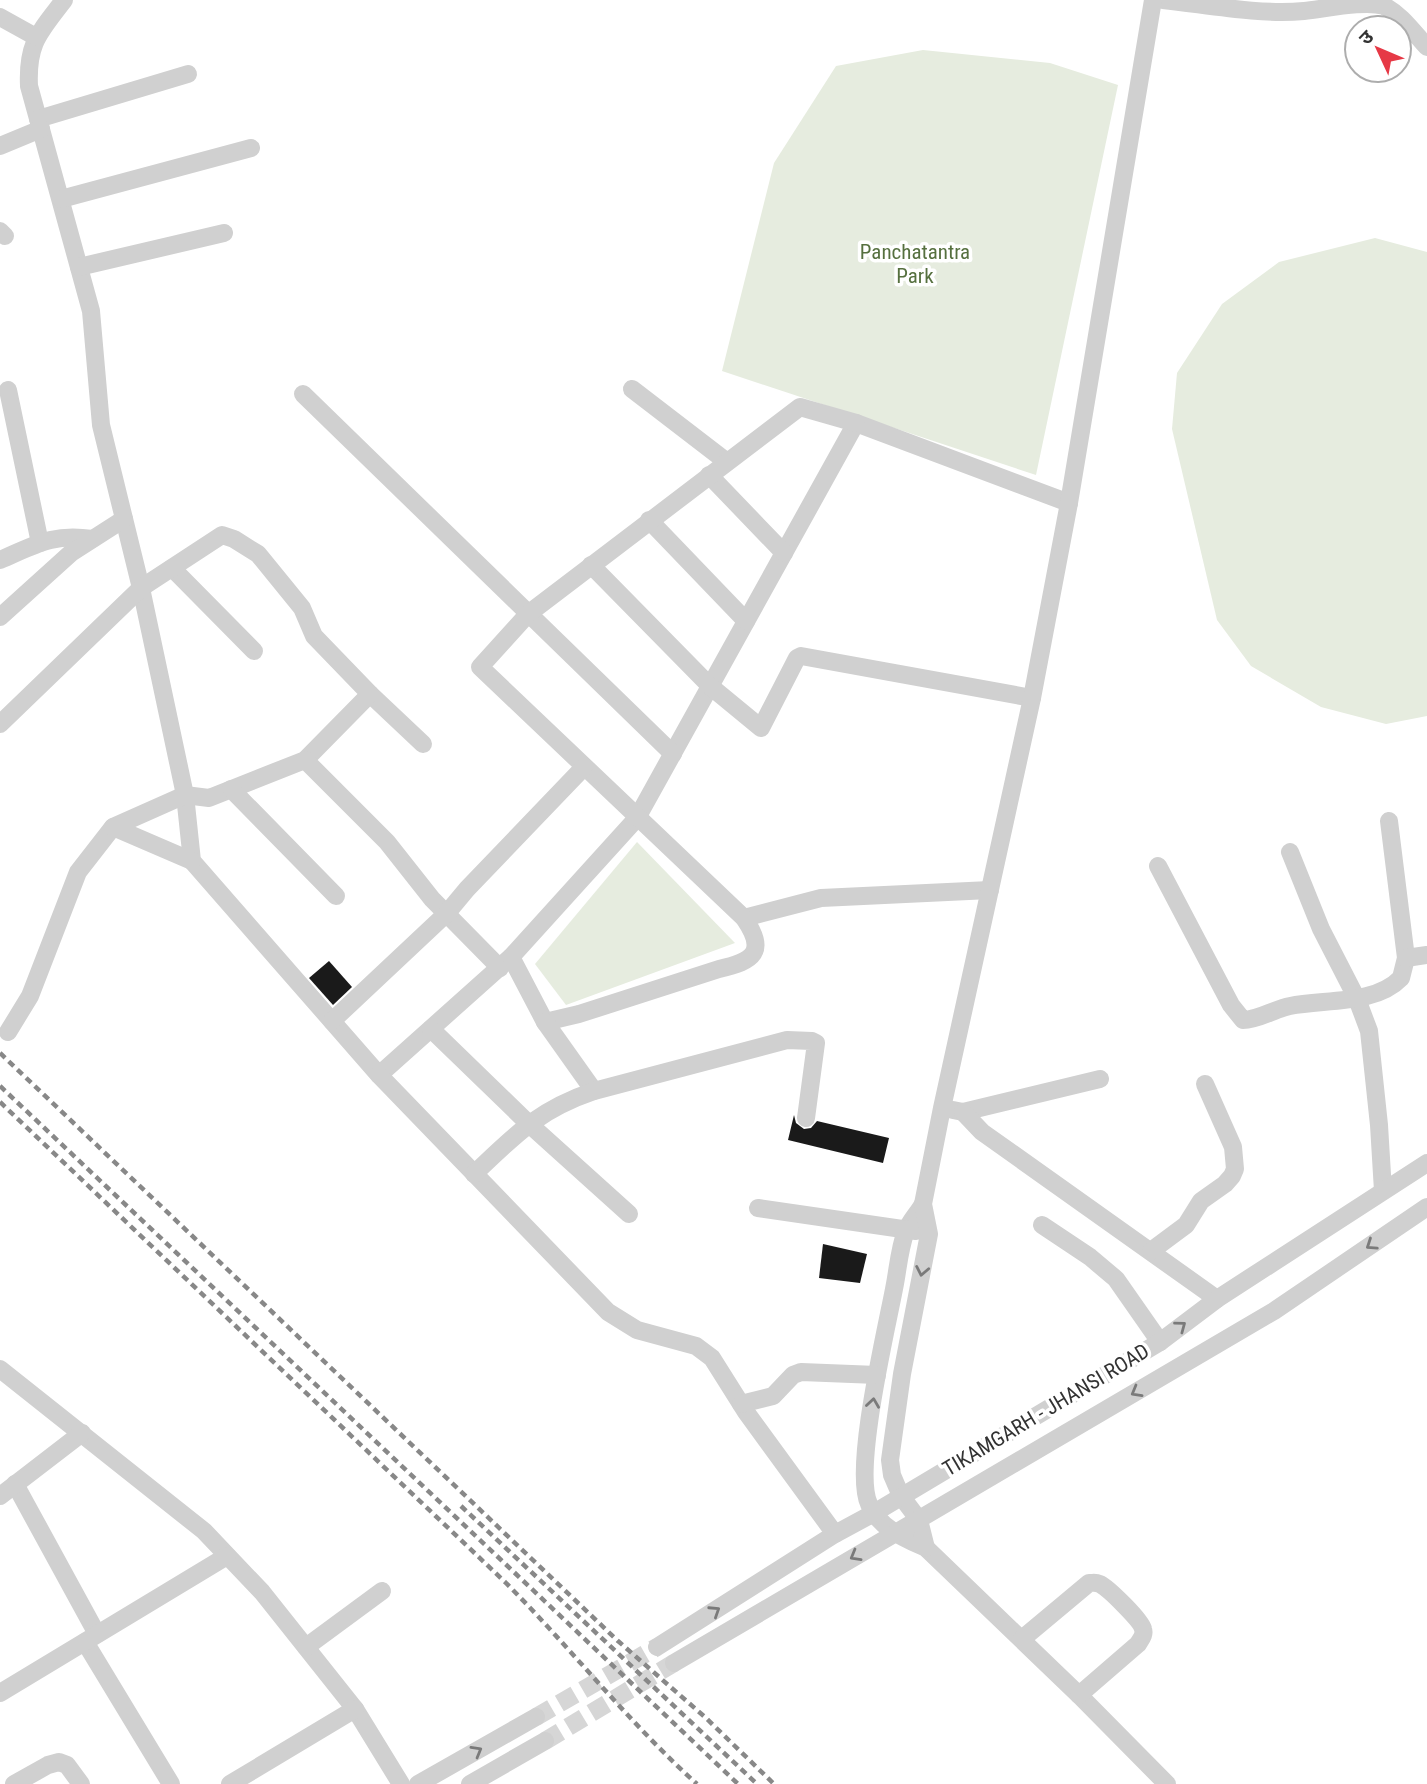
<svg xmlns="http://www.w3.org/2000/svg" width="1427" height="1784" font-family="'Roboto Condensed','Noto Sans Devanagari',sans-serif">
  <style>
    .green { fill: #e6ecdf }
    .building { fill: #1a1a1a }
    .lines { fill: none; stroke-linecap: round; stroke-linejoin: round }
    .minor-tunnel { stroke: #d6d6d6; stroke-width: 18; stroke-dasharray: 18 9; stroke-linecap: butt }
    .minor { stroke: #d0d0d0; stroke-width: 18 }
    .rail { stroke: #888; stroke-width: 4.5; stroke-dasharray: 7 5; stroke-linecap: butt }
    .oneway { stroke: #7a7a7a }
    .labels { text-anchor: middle; stroke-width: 7; stroke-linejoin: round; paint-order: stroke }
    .park-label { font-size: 21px; fill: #56703f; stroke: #fff }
    .street-label { font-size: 21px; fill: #333; stroke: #fff }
  </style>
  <rect width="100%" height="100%" fill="#fff"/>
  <g class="green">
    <path d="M923 50 1050 63 1118 85 1036 475 722 371 774 163 836 66Z"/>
    <path d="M1375 238 1427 252V716L1386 724 1321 707 1251 666 1217 620 1172 429 1177 373 1222 304 1279 262Z"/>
    <path d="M637 842 735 943 566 1005 535 964Z"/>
  </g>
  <g class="building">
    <path d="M329 961 352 987 333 1005 309 978Z"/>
    <path d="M794 1115 796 1123 804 1129 811 1128 817 1121 889 1138 883 1163 788 1140Z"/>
    <path d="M823 1244 867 1254 860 1283 819 1278Z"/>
  </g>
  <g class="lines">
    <g class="minor-tunnel">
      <path d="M536 1717 657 1647"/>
      <path d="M545 1741 674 1663"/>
    </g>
    <g class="minor">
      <path d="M64 0C39 33 27 43 29 86L91 311 101 425 141 588 185 795 192 861 379 1075 511 957 637 818 856 423 1069 503"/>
      <path d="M1163 0C1209 5 1258 15 1304 11 1325 9 1365 0 1384 6 1401 14 1414 33 1427 47"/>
      <path d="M0 17 36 37"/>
      <path d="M38 119 188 74"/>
      <path d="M0 146 41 129"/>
      <path d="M61 199 251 148"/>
      <path d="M0 231 5 236"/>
      <path d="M79 267 224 233"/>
      <path d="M632 389 727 462"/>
      <path d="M8 390 40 543"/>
      <path d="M303 394 673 754"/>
      <path d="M709 475 784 553"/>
      <path d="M649 520 746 621"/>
      <path d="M0 560C35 545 53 533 92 539"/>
      <path d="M591 565 710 686 761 728 797 658 801 656 1032 698"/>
      <path d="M172 568 254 651"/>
      <path d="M0 617 71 553 124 519"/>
      <path d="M370 694 423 744"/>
      <path d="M0 724 141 588 222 535 234 539 258 554 302 608 314 636 370 694 305 760 209 798 185 795 113 827 78 872 30 996 8 1032"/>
      <path d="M305 760 387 842 432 899 500 968"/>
      <path d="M231 789 336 896"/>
      <path d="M113 827 192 861"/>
      <path d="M1290 852 1321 929 1357 999 1369 1031 1379 1125 1383 1191"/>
      <path d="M1158 866 1231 1005 1243 1020C1259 1020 1274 1009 1290 1006 1325 999 1375 1005 1401 978L1406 958 1389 821"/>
      <path d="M744 918 821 898 990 890"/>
      <path d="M511 957 545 1022 579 1014 719 969C754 961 767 952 744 918L480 667 528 614 800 407 856 423"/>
      <path d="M1406 958 1427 955"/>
      <path d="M332 1021 447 913 467 889 584 767"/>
      <path d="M545 1022 594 1091"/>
      <path d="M431 1029 528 1123 629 1214"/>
      <path d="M379 1075 608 1312 637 1330 696 1346 712 1358 746 1412 835 1534"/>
      <path d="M953 1110 963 1112 1100 1079"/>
      <path d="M963 1112 982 1132 1217 1299"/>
      <path d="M474 1174C515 1135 538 1110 594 1091L787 1040 812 1041 816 1043 806 1118"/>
      <path d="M923 1204C918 1213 909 1222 906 1231 899 1249 898 1270 894 1289 886 1331 853 1470 869 1504 879 1528 904 1538 926 1548L1079 1695 1167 1784"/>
      <path d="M758 1208 916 1231"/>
      <path d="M1042 1225 1090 1257 1116 1279 1160 1342"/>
      <path d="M1151 1251 1186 1225 1201 1201 1225 1184 1232 1176 1235 1169 1233 1147 1205 1084"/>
      <path d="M0 1369 204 1531 262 1592 355 1709 401 1784"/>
      <path d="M741 1404 773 1396 793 1375 801 1372 877 1375"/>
      <path d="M15 1484 97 1634"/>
      <path d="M0 1496 82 1433"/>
      <path d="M926 1548 919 1520 901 1496 892 1475 890 1460 902 1374 929 1234 923 1204 942 1108 1032 698 1069 503 1153 0"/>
      <path d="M1022 1639 1089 1583C1094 1583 1095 1582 1100 1584 1108 1588 1141 1620 1143 1629 1145 1635 1141 1639 1138 1644L1079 1695"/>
      <path d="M85 1642 171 1784"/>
      <path d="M306 1647 382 1591"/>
      <path d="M657 1647 835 1534 874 1513 1160 1342 1217 1299 1427 1163"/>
      <path d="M674 1663 1274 1311 1427 1207"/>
      <path d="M0 1693 227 1556"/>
      <path d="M14 1784 48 1765 59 1762 67 1765 81 1784"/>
      <path d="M230 1784 355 1709"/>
      <path d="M418 1784 536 1717"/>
      <path d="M470 1784 545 1741"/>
    </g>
    <g class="rail">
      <path d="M0 1053 618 1641 706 1718 774 1784"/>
      <path d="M0 1086 738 1784"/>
      <path d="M0 1102 505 1582C570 1647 629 1723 697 1784"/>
      <path d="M461 1506 757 1784"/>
    </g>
  </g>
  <defs><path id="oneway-chevron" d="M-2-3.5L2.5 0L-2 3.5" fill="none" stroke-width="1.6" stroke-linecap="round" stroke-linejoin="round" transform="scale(1.75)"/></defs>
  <g class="oneway">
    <use href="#oneway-chevron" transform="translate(1371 1245) rotate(146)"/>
    <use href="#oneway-chevron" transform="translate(922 1271) rotate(101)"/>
    <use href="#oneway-chevron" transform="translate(1181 1326) rotate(-37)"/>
    <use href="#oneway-chevron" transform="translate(1136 1392) rotate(150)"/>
    <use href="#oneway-chevron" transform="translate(873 1403) rotate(-82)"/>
    <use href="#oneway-chevron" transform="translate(855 1556) rotate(150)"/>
    <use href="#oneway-chevron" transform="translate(715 1611) rotate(-33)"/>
    <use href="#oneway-chevron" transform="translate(477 1751) rotate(-30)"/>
  </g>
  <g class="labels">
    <g class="park-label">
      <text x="915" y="259">Panchatantra<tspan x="915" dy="24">Park</tspan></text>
    </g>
    <g class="street-label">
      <text transform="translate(1046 1410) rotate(-31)" y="7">TIKAMGARH - JHANSI ROAD</text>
    </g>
  </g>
  <g transform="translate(1378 49) rotate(314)"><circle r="33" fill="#ffffff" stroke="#adadad" stroke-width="2"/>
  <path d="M0-5L12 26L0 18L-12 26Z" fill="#e63946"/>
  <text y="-10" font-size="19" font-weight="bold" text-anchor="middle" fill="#333333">उ</text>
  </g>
</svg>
